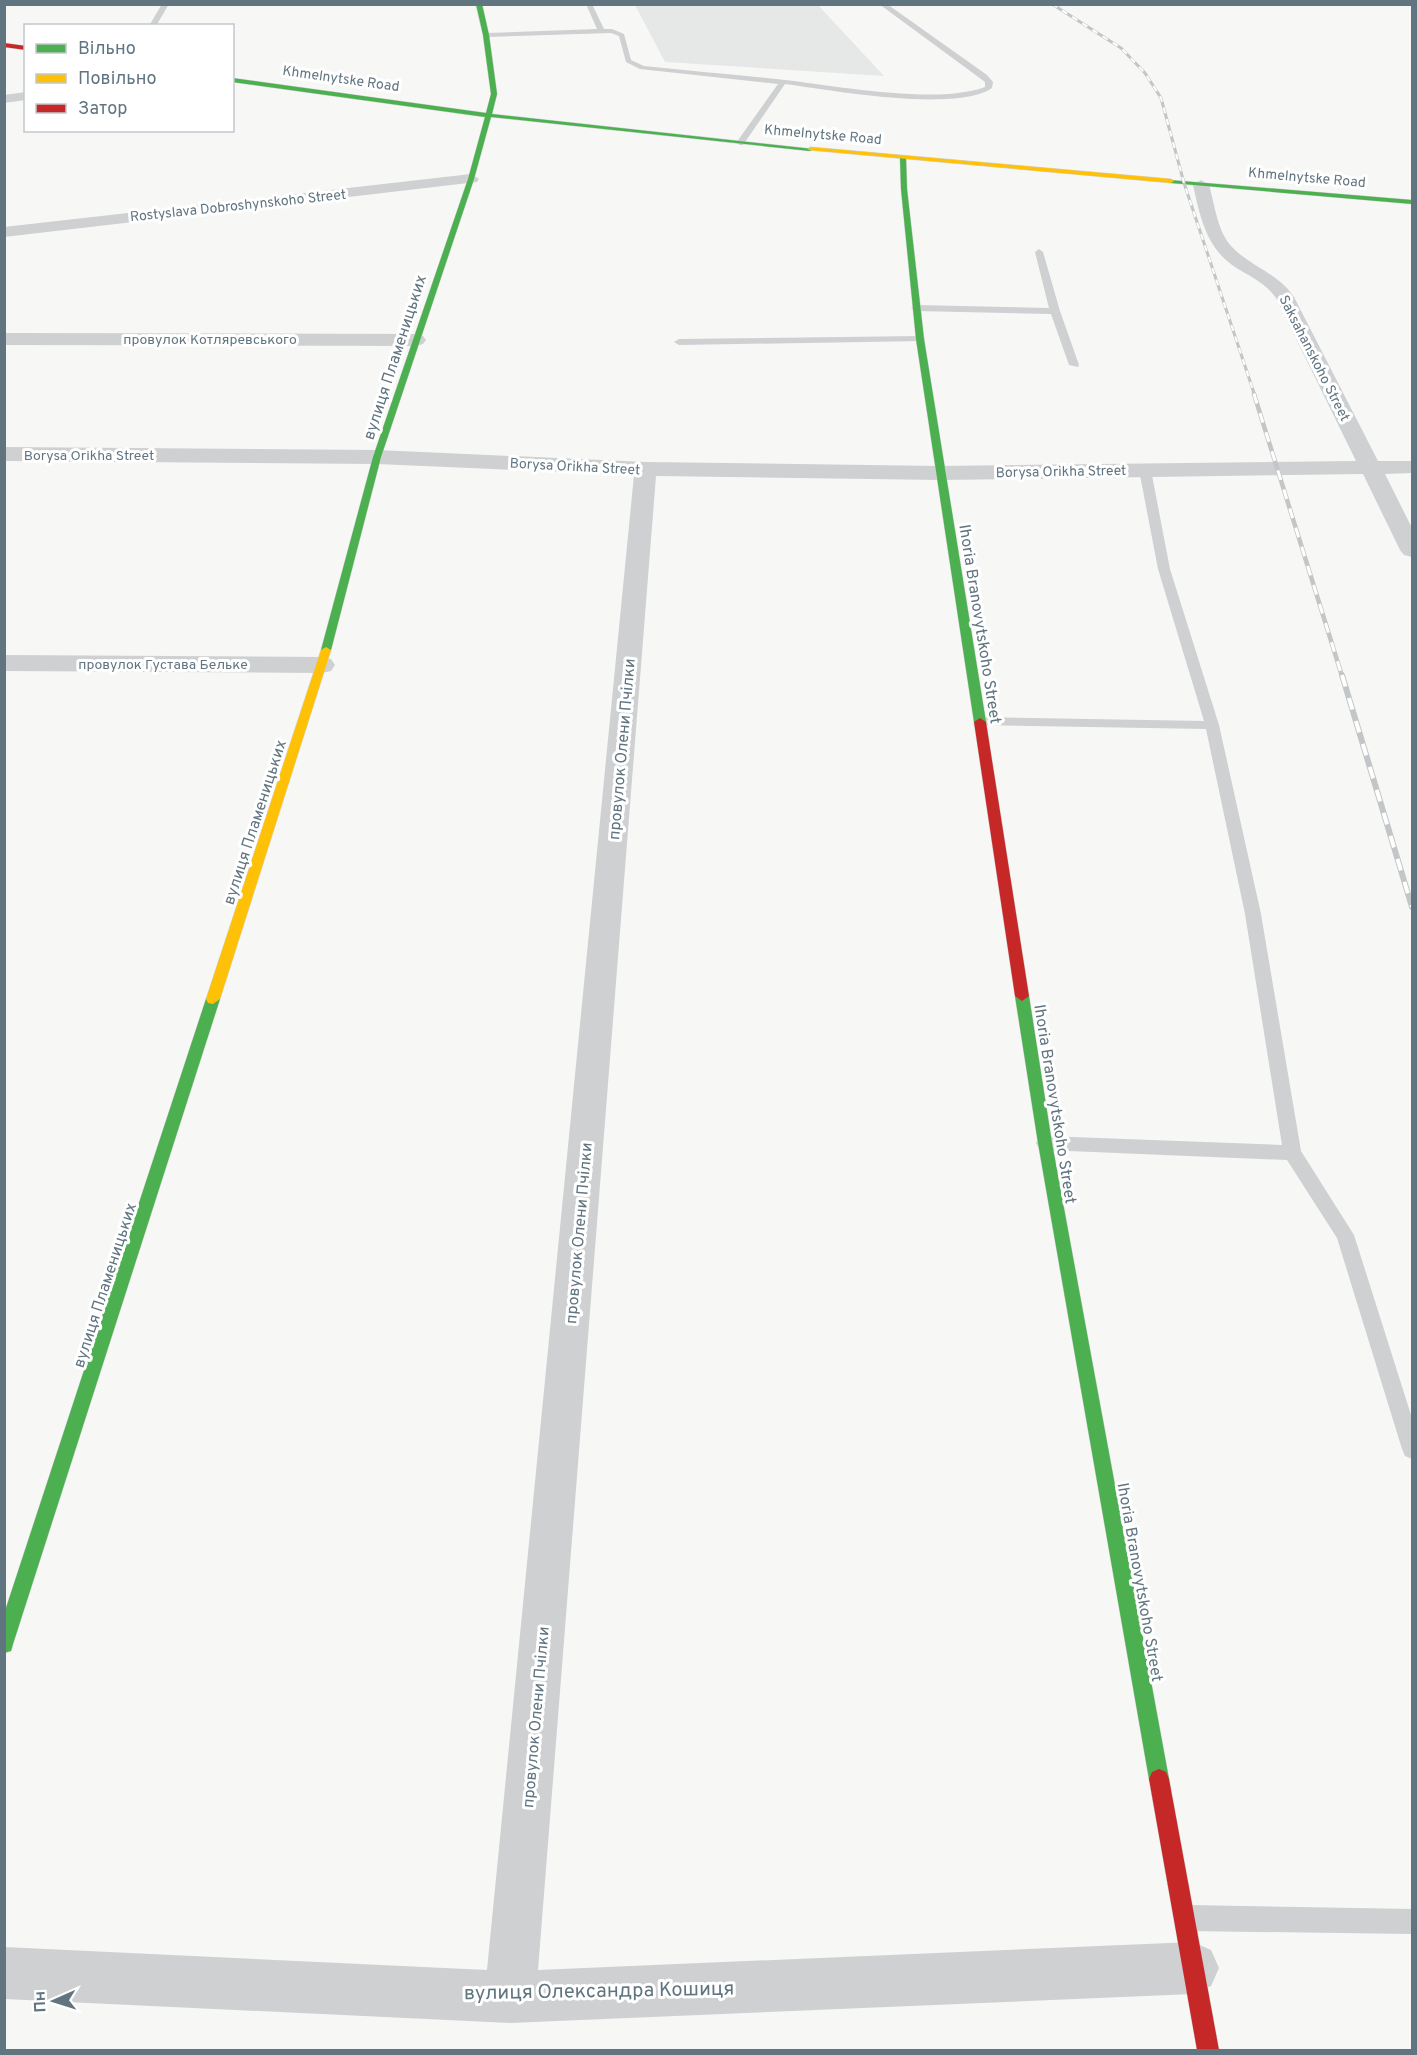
<svg xmlns="http://www.w3.org/2000/svg" width="1417" height="2055" font-family="Overpass,sans-serif">
  <style>
    .built { fill: #e6e8e7 }
    .lines { fill: none; stroke-linecap: round; stroke-linejoin: round }
    .fast-casing { stroke: #d3d5d5; stroke-width: 1 }
    .slow-casing { stroke: #d3d5d5; stroke-width: 1 }
    .jam-casing { stroke: #d3d5d5; stroke-width: 1 }
    .lane { fill: #ced0d1; fill-rule: evenodd }
    .street { fill: #ced0d1; fill-rule: evenodd }
    .fast { fill: #4caf50; fill-rule: evenodd }
    .slow { fill: #ffc107; fill-rule: evenodd }
    .jam { fill: #c62828; fill-rule: evenodd }
    .rail-far2-casing { stroke: #c3c6c6; stroke-width: 3 }
    .rail-far1-casing { stroke: #c3c6c6; stroke-width: 4.5 }
    .rail-casing { stroke: #c3c6c6; stroke-width: 6 }
    .rail-far2 { stroke: #fff; stroke-width: 2; stroke-dasharray: 6; stroke-linecap: butt }
    .rail-far1 { stroke: #fff; stroke-width: 3; stroke-dasharray: 10; stroke-linecap: butt }
    .rail { stroke: #fff; stroke-width: 4; stroke-dasharray: 12; stroke-linecap: butt }
    .labels { text-anchor: middle; stroke-width: 6; stroke-linejoin: round; paint-order: stroke }
    .far-street-label { font-size: 14px; fill: #617581; stroke: #fff }
    .street-label { font-size: 16px; fill: #617581; stroke: #fff }
    .near-street-label { font-size: 20px; fill: #617581; stroke: #fff }
  </style>
  <rect width="100%" height="100%" fill="#f7f7f6"/>
  <path class="built" d="M635 5H818L884 76 665 62Z"/>
  <g class="lines">
    <g class="fast-casing">
      <g id="fast">
        <path d="M476 4H482L489 35 497 94 492 114 813 149 810 151 491 117 474 179 381 457 331 650 326 653 321 650 373 457 468 179 485 117 232 82V78L486 113 491 94 483 35Z"/>
        <path d="M903 156 906 158 907 189 924 339 986 722 980 726 974 722 916 339 901 189 900 158Z"/>
        <path d="M1169 180 1412 200V204L1171 183Z"/>
        <path d="M1022 991 1029 996 1052 1143 1169 1779 1166 1786 1159 1789 1152 1786 1149 1779 1038 1143 1015 996Z"/>
        <path d="M213 994 220 999 13 1644 11 1651 4 1653V1614L206 999Z"/>
      </g>
    </g>
    <g class="slow-casing">
      <g id="slow">
        <path d="M810 147 1171 179 1174 181 1171 183 808 150Z"/>
        <path d="M326 647 331 650 220 999 213 1004 208 1003 206 999 321 650Z"/>
      </g>
    </g>
    <g class="jam-casing">
      <g id="jam">
        <path d="M4 43 26 46V50L4 47Z"/>
        <path d="M980 718 986 722 1029 996 1022 1001 1015 996 974 722Z"/>
        <path d="M1159 1769 1166 1772 1169 1779 1219 2050H1197L1149 1779 1152 1772Z"/>
      </g>
    </g>
    <g class="lane">
      <path d="M162 4H169L156 26H149Z"/>
      <path d="M586 4H592L604 29H612L624 34 631 60 644 66C691 71 738 75 785 80 837 86 937 105 985 87V82L981 79 879 4H887L987 75 993 82 992 88C956 113 830 90 785 84L743 145H740L736 143 778 84 640 69 626 62 619 36 611 33 486 37 483 35 486 33 597 29Z"/>
      <path d="M1039 249 1043 252 1060 311 1079 365 1078 367 1069 365 1051 314 916 311 911 308 916 305 1049 308 1035 252Z"/>
      <path d="M920 336 925 339 923 341 679 345 674 342 679 339Z"/>
      <path d="M1145 467 1151 470 1170 569 1219 725 1261 914 1301 1151 1354 1235 1412 1418V1459L1405 1456 1402 1449 1337 1238 1287 1160 1045 1150 1039 1148 1036 1143 1039 1138 1045 1136 1282 1145 1245 914 1206 729 980 725 973 721 980 717 1204 721 1158 569 1139 470Z"/>
      <path d="M1188 1905 1412 1909V1934L1188 1931 1179 1927 1175 1918 1179 1909Z"/>
    </g>
    <g class="street">
      <path d="M26 92V100L4 103V95Z"/>
      <path d="M471 174 479 179 477 182 4 237V227Z"/>
      <path d="M1201 180 1209 185C1215 205 1217 231 1232 247 1251 267 1278 273 1294 297L1378 461H1412V473L1385 474 1412 528V557L1404 555 1400 550 1363 474 940 480 656 476 538 1970 1193 1942 1211 1950 1219 1968 1211 1986 1193 1994 510 2023 4 1999V1947L487 1970 634 475 377 464 4 461V447L377 450 646 462 940 466 1356 461 1276 298C1266 283 1249 276 1235 267 1206 248 1200 216 1193 185Z"/>
      <path d="M4 333 416 334 423 336 426 340 423 344 416 346 4 345Z"/>
      <path d="M4 655 322 657 331 659 335 665 331 671 322 673 4 671Z"/>
    </g>
    <use href="#fast" class="fast"/>
    <use href="#slow" class="slow"/>
    <use href="#jam" class="jam"/>
    <g class="rail-far2-casing">
      <path id="rail-far2" d="M1052 4 1121 48 1145 73 1161 98 1184 183 1255 396"/>
    </g>
    <g class="rail-far1-casing">
      <path id="rail-far1" d="M1254 394 1342 676"/>
    </g>
    <g class="rail-casing">
      <path id="rail" d="M1342 675 1412 907"/>
    </g>
    <use href="#rail-far2" class="rail-far2"/>
    <use href="#rail-far1" class="rail-far1"/>
    <use href="#rail" class="rail"/>
  </g>
  <g class="labels">
    <g class="far-street-label">
      <text transform="translate(341 78) rotate(8)" y="5">Khmelnytske Road</text>
      <text transform="translate(823 134) rotate(5)" y="5">Khmelnytske Road</text>
      <text transform="translate(1307 177) rotate(5)" y="5">Khmelnytske Road</text>
      <text transform="translate(238 205) rotate(-6)" y="5">Rostyslava Dobroshynskoho Street</text>
      <text x="210" y="344">провулок Котляревського</text>
      <text transform="translate(1315 358) rotate(63)" y="5">Saksahanskoho Street</text>
      <text x="89" y="460">Borysa Orikha Street</text>
      <text transform="translate(575 466) rotate(3)" y="5">Borysa Orikha Street</text>
      <text transform="translate(1061 471) rotate(-1)" y="5">Borysa Orikha Street</text>
      <text x="163" y="669">провулок Густава Бельке</text>
    </g>
    <g class="street-label">
      <text transform="translate(394 357) rotate(-72)" y="6">вулиця Пламеницьких</text>
      <text transform="translate(981 624) rotate(81)" y="6">Ihoria Branovytskoho Street</text>
      <text transform="translate(621 749) rotate(-85)" y="6">провулок Олени Пчілки</text>
      <text transform="translate(254 822) rotate(-72)" y="6">вулиця Пламеницьких</text>
      <text transform="translate(1056 1104) rotate(81)" y="6">Ihoria Branovytskoho Street</text>
      <text transform="translate(578 1233) rotate(-85)" y="6">провулок Олени Пчілки</text>
      <text transform="translate(104 1285) rotate(-72)" y="6">вулиця Пламеницьких</text>
      <text transform="translate(1141 1582) rotate(80)" y="6">Ihoria Branovytskoho Street</text>
      <text transform="translate(535 1717) rotate(-85)" y="6">провулок Олени Пчілки</text>
    </g>
    <g class="near-street-label">
      <text transform="translate(599 1990) rotate(-1)" y="7">вулиця Олександра Кошиця</text>
    </g>
  </g>
  <rect width="1417" height="2055" fill="none" stroke="#617581" stroke-width="12"/>
  <rect x="24" y="24" width="210" height="108" fill="#ffffff" stroke="#c0c8cd" stroke-width="1.5"/>
  <rect x="36" y="44" width="30" height="9" fill="#4caf50" stroke="#c0c8cd" stroke-width="1.5"/>
  <text x="78" y="54" font-size="18" fill="#617581">Вільно</text>
  <rect x="36" y="74" width="30" height="9" fill="#ffc107" stroke="#c0c8cd" stroke-width="1.5"/>
  <text x="78" y="84" font-size="18" fill="#617581">Повільно</text>
  <rect x="36" y="104" width="30" height="9" fill="#c62828" stroke="#c0c8cd" stroke-width="1.5"/>
  <text x="78" y="114" font-size="18" fill="#617581">Затор</text>
  <g transform="translate(54 2001) rotate(267)" stroke="#ffffff" stroke-width="4.5" paint-order="stroke">
  <path d="M0-4.5L10 22L0 15L-10 22Z" fill="#617581"/>
  <text y="-9" font-size="16" font-weight="bold" text-anchor="middle" fill="#617581">Пн</text>
  </g>
</svg>
